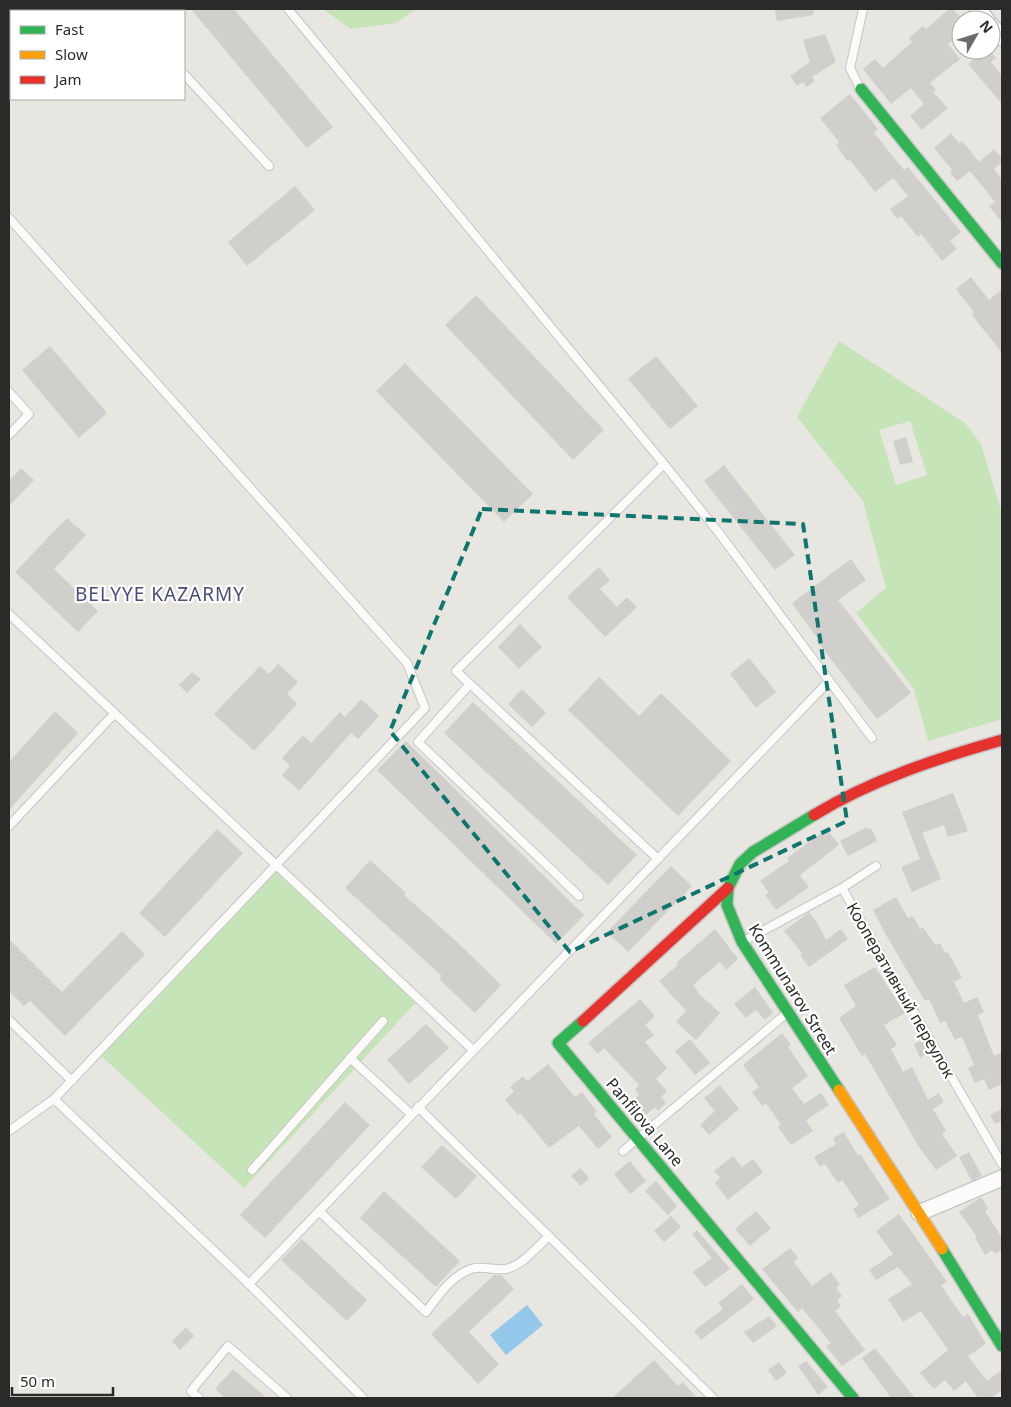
<svg xmlns="http://www.w3.org/2000/svg" width="1011" height="1407" font-family="'Noto Sans',sans-serif">
  <style>
    .green { fill: #c5e4b8; fill-rule: evenodd }
    .water { fill: #93c8ea }
    .building { fill: #d1cfcb }
    .lines { fill: none; stroke-linecap: round; stroke-linejoin: round }
    .lane-casing { stroke: #c6c5c5; stroke-width: 10 }
    .street-casing { stroke: #c6c5c5; stroke-width: 18 }
    .fast-casing { stroke: #c6c5c5; stroke-width: 14 }
    .slow-casing { stroke: #c6c5c5; stroke-width: 14 }
    .jam-casing { stroke: #c6c5c5; stroke-width: 14 }
    .lane { stroke: #fcfbfa; stroke-width: 8 }
    .street { stroke: #fcfbfa; stroke-width: 15 }
    .fast { stroke: #30b455; stroke-width: 11 }
    .slow { stroke: #ff9f0a; stroke-width: 11 }
    .jam { stroke: #e5322d; stroke-width: 11 }
    .marked { fill: none; stroke: #0f766e; stroke-width: 4; stroke-dasharray: 10 6; stroke-linejoin: round }
    .labels { text-anchor: middle; stroke-width: 4.5; stroke-linejoin: round; paint-order: stroke }
    .street-label { font-size: 16px; fill: #2a2a2a; stroke: #fff }
    .quarter-label { font-size: 19px; letter-spacing: 1px; fill: #4a4c7b; stroke: #fff }
  </style>
  <rect width="100%" height="100%" fill="#e8e6e0"/>
  <g class="green">
    <path d="M323 9H416L396 23 351 29Z"/>
    <path d="M839 341 965 423 981 444 1002 514V719L928 741 914 689 856 613 886 588 863 501 797 417ZM910 421 927 475 896 485 879 430Z"/>
    <path d="M276 866 419 999 244 1188 98 1053Z"/>
  </g>
  <path class="water" d="M527 1305 543 1325 506 1355 490 1335Z"/>
  <g class="building">
    <path d="M191 9H234L333 127 307 148Z"/>
    <path d="M785 9H813L814 15 777 21 775 10Z"/>
    <path d="M949 9H953L961 18V26L951 35 955 39 948 44 960 59 930 83 936 90 933 92 948 108 922 130 910 116 924 104 911 88 891 104 863 69 875 59 883 68 912 42 909 38 923 26 926 29Z"/>
    <path d="M825 34 836 62 812 77 815 81 807 87 803 82 797 86 790 76 810 62 803 40Z"/>
    <path d="M984 50H990L996 58 991 62 1002 76V104L968 64Z"/>
    <path d="M850 94 878 129 874 133 904 170 908 167 961 232 950 241 957 249 942 261 921 234 918 237 901 216 897 219 890 209 908 196 893 178 875 192 850 160 847 161 836 145 839 142 820 118Z"/>
    <path d="M951 133 959 143 962 141 979 162 994 149 1002 159V162L994 169 1002 180V223L989 206 995 202 970 171 957 181 950 172 952 170 934 148Z"/>
    <path d="M295 186 315 210 247 266 228 242Z"/>
    <path d="M971 277 989 300 1002 289V353L972 315 974 312 956 289Z"/>
    <path d="M476 295 604 430 573 460 445 325Z"/>
    <path d="M50 346 107 413 79 438 22 370Z"/>
    <path d="M656 356 698 406 670 429 628 379Z"/>
    <path d="M405 363 533 494 504 522 376 391Z"/>
    <path d="M906 437 913 462 900 465 893 441Z"/>
    <path d="M724 465 795 555 775 570 704 481Z"/>
    <path d="M21 468 34 480 9 506V481Z"/>
    <path d="M67 518 86 535 54 569 98 611 78 632 15 572Z"/>
    <path d="M851 559 866 580 838 600 911 693 877 719 816 640 818 639 792 603Z"/>
    <path d="M599 567 610 580 600 589 617 607 627 597 637 607 605 637 567 597Z"/>
    <path d="M520 624 542 647 519 669 498 647Z"/>
    <path d="M749 658 776 692 756 708 730 674Z"/>
    <path d="M278 664 298 682 287 694 297 704 254 751 214 714 260 666 269 674Z"/>
    <path d="M192 672 201 679 187 693 179 685Z"/>
    <path d="M599 677 639 716 661 693 731 761 678 816 568 710Z"/>
    <path d="M522 689 546 713 532 727 508 704Z"/>
    <path d="M361 699 379 716 358 739 351 733 299 791 282 775 290 766 282 758 303 735 311 743 340 712 345 717Z"/>
    <path d="M473 702 637 855 608 885 444 733Z"/>
    <path d="M55 711 78 733 9 810V762Z"/>
    <path d="M406 741 584 915 556 944 377 770Z"/>
    <path d="M953 793 968 831 948 837 944 825 922 833 941 879 912 892 901 867 920 859 902 812Z"/>
    <path d="M867 827 868 830 871 828 877 841 848 856 840 841Z"/>
    <path d="M217 829 243 853 165 937 139 913Z"/>
    <path d="M827 829 839 845 800 875 809 887 776 910 765 895 769 893 760 881 789 861 787 858Z"/>
    <path d="M370 860 406 893 404 895 455 940 501 985 475 1013 439 979 442 976 345 888Z"/>
    <path d="M671 866 692 886 628 952 607 932Z"/>
    <path d="M896 897 908 918 913 916 920 929 923 927 935 945 940 943 945 953 948 952 962 978 954 982 964 1003 977 997 984 1012 978 1015 994 1056 1002 1052V1084L989 1090 984 1079 975 1083 968 1068 974 1065 962 1037 955 1040 945 1021 940 1023 929 999 925 1001 886 935 873 910Z"/>
    <path d="M809 912 818 924 826 940 841 929 848 939 809 967 800 955 802 953 784 931Z"/>
    <path d="M715 929 738 959 726 970 720 962 693 985 698 991 697 992 720 1013 696 1040 676 1022 686 1011 659 981 678 965 676 963Z"/>
    <path d="M122 931 145 954 65 1036 30 1001 24 1006 9 991V939L62 992Z"/>
    <path d="M875 967 905 1013 884 1025 897 1045 891 1049 903 1072 912 1067 928 1100 939 1093 944 1102 933 1109 946 1131 942 1134 957 1156 936 1170 919 1147 865 1054 862 1056 839 1018 856 1006 844 985Z"/>
    <path d="M755 987 773 1013 765 1020 756 1010 746 1018 734 1004Z"/>
    <path d="M640 999 655 1016 645 1025 654 1035 645 1042 667 1068 656 1079 667 1091 661 1097 666 1103 658 1111 655 1107 646 1115 633 1101 639 1095 635 1090 639 1085 604 1048 598 1054 588 1043Z"/>
    <path d="M426 1024 449 1048 409 1084 387 1060Z"/>
    <path d="M782 1033 791 1045 788 1047 808 1076 792 1088 804 1104 821 1093 829 1105 806 1120 813 1131 791 1145 778 1127 781 1125 766 1103 762 1106 752 1092 759 1087 743 1065Z"/>
    <path d="M690 1039 710 1063 695 1075 675 1051Z"/>
    <path d="M923 1039 931 1052 920 1058 914 1044Z"/>
    <path d="M548 1064 575 1097 582 1092 597 1112 594 1114 612 1137 598 1149 579 1126 549 1148 520 1113 518 1115 505 1100 514 1091 510 1087 523 1076 527 1081Z"/>
    <path d="M720 1085 739 1109 709 1135 700 1125 715 1111 704 1098Z"/>
    <path d="M345 1102 370 1125 265 1238 240 1215Z"/>
    <path d="M1002 1109V1121L995 1124 990 1115Z"/>
    <path d="M844 1132 858 1156 860 1154 890 1199 858 1218 853 1209 859 1205 842 1180 838 1183 825 1164 820 1167 814 1157 836 1144 833 1138Z"/>
    <path d="M442 1145 477 1176 456 1199 421 1167Z"/>
    <path d="M969 1152 982 1176 972 1181 959 1157Z"/>
    <path d="M733 1156 742 1167 753 1159 763 1172 728 1200 715 1183 720 1178 714 1171Z"/>
    <path d="M630 1161 646 1181 630 1194 614 1174Z"/>
    <path d="M580 1168 589 1178 581 1186 571 1176Z"/>
    <path d="M656 1181 677 1206 668 1215 645 1191Z"/>
    <path d="M384 1191 460 1261 436 1287 360 1218Z"/>
    <path d="M981 1197 988 1208 985 1211 1002 1238V1249L995 1254 992 1250 985 1255 975 1238 977 1237 959 1212Z"/>
    <path d="M756 1211 771 1228 750 1246 735 1229Z"/>
    <path d="M899 1214 947 1282 941 1285 953 1303 963 1317 968 1314 986 1344 968 1356 987 1381 1002 1370V1390L991 1398H978L966 1381 954 1391 945 1380 934 1389 920 1373 948 1350 921 1311 903 1322 888 1299 912 1284 898 1267 876 1280 869 1270 893 1254 876 1231Z"/>
    <path d="M671 1216 681 1227 664 1242 654 1231Z"/>
    <path d="M697 1230 730 1269 705 1287 693 1272 712 1258 692 1234Z"/>
    <path d="M302 1239 367 1300 347 1321 281 1260Z"/>
    <path d="M790 1248 798 1258 794 1262 812 1286 831 1272 840 1285 836 1288 842 1296 837 1300 841 1306 835 1311 865 1350 842 1366 826 1346 831 1343 816 1325 802 1308 798 1312 762 1269Z"/>
    <path d="M494 1275H501L514 1289 469 1332 499 1364 478 1384 431 1334Z"/>
    <path d="M742 1284 754 1299 701 1340 694 1331 723 1309 718 1303Z"/>
    <path d="M769 1316 777 1326 753 1343 744 1332Z"/>
    <path d="M186 1327 194 1336 180 1350 172 1341Z"/>
    <path d="M875 1348 915 1398H891L862 1358Z"/>
    <path d="M654 1360 678 1386 683 1382 697 1398H612Z"/>
    <path d="M806 1361 828 1387 818 1395 798 1366Z"/>
    <path d="M779 1362 787 1373 776 1381 768 1370Z"/>
    <path d="M233 1369 267 1398H225L215 1389Z"/>
  </g>
  <g class="lines">
    <g class="lane-casing">
      <g id="lane">
        <path d="M124 9 126 11"/>
        <path d="M288 9 664 464 719 533 872 738"/>
        <path d="M184 74 269 166"/>
        <path d="M860 88 850 68 863 9"/>
        <path d="M9 218 407 663 425 708 54 1099 9 1131"/>
        <path d="M9 392 29 414 9 435"/>
        <path d="M9 614 473 1050"/>
        <path d="M470 684 418 742 579 896"/>
        <path d="M9 826 114 714"/>
        <path d="M658 859 456 671 664 464"/>
        <path d="M842 888 876 866"/>
        <path d="M744 941 842 888 1002 1164"/>
        <path d="M9 1020 72 1081"/>
        <path d="M350 1058 411 1114"/>
        <path d="M54 1099 249 1284 363 1398"/>
        <path d="M418 1107 713 1398"/>
        <path d="M623 1151 787 1013"/>
        <path d="M252 1170 383 1021"/>
        <path d="M319 1211 426 1312C438 1296 451 1276 471 1269 483 1265 494 1271 506 1269 523 1265 537 1247 549 1236"/>
        <path d="M249 1284 829 681"/>
        <path d="M199 1398 191 1391 228 1346 287 1398"/>
      </g>
    </g>
    <g class="street-casing">
      <g id="street">
        <path d="M978 9 987 20"/>
        <path d="M991 25 1002 38"/>
        <path d="M919 1213 1002 1178"/>
      </g>
    </g>
    <g class="fast-casing">
      <g id="fast">
        <path d="M861 89 1002 263"/>
        <path d="M814 815 753 852 740 864 728 888 727 905 742 942 839 1090"/>
        <path d="M583 1021 558 1043 853 1398"/>
        <path d="M942 1249 1002 1346"/>
      </g>
    </g>
    <g class="slow-casing">
      <path id="slow" d="M839 1090 942 1249"/>
    </g>
    <g class="jam-casing">
      <g id="jam">
        <path d="M814 815C871 780 938 758 1002 740"/>
        <path d="M583 1021 728 888"/>
      </g>
    </g>
    <use href="#lane" class="lane"/>
    <use href="#street" class="street"/>
    <use href="#fast" class="fast"/>
    <use href="#slow" class="slow"/>
    <use href="#jam" class="jam"/>
  </g>
  <path class="marked" d="M482 509 803 524 847 821 570 952 390 731Z"/>
  <g class="labels">
    <g class="street-label">
      <text transform="translate(793 989) rotate(58)" y="6">Kommunarov Street</text>
      <text transform="translate(901 990) rotate(60)" y="6">Кооперативный переулок</text>
      <text transform="translate(645 1122) rotate(50)" y="6">Panfilova Lane</text>
    </g>
    <g class="quarter-label">
      <text x="160" y="601">BELYYE KAZARMY</text>
    </g>
  </g>
  <rect width="1011" height="1407" fill="none" stroke="#2a2a2a" stroke-width="20"/>
  <rect x="10" y="10" width="175" height="90" fill="#ffffff" stroke="#aaaaaa"/>
  <rect x="20" y="26" width="25" height="8" fill="#30b455" stroke="#aaaaaa"/>
  <text x="55" y="35" font-size="15" fill="#2a2a2a">Fast</text>
  <rect x="20" y="51" width="25" height="8" fill="#ff9f0a" stroke="#aaaaaa"/>
  <text x="55" y="60" font-size="15" fill="#2a2a2a">Slow</text>
  <rect x="20" y="76" width="25" height="8" fill="#e5322d" stroke="#aaaaaa"/>
  <text x="55" y="85" font-size="15" fill="#2a2a2a">Jam</text>
  <g transform="translate(976 35) rotate(51)"><circle r="24" fill="#ffffff" stroke="#aaaaaa"/>
  <path d="M0-4L9 19L0 12L-9 19Z" fill="#6c6c6a"/>
  <text y="-8" font-size="14" font-weight="bold" text-anchor="middle" fill="#2a2a2a">N</text>
  </g>
  <path d="M12 1387v8h101v-8" fill="none" stroke="#2a2a2a" stroke-width="2.5"/>
  <text x="20" y="1387" font-size="15" fill="#2a2a2a" stroke="#ffffff" stroke-width="4" paint-order="stroke">50 m</text>
</svg>
